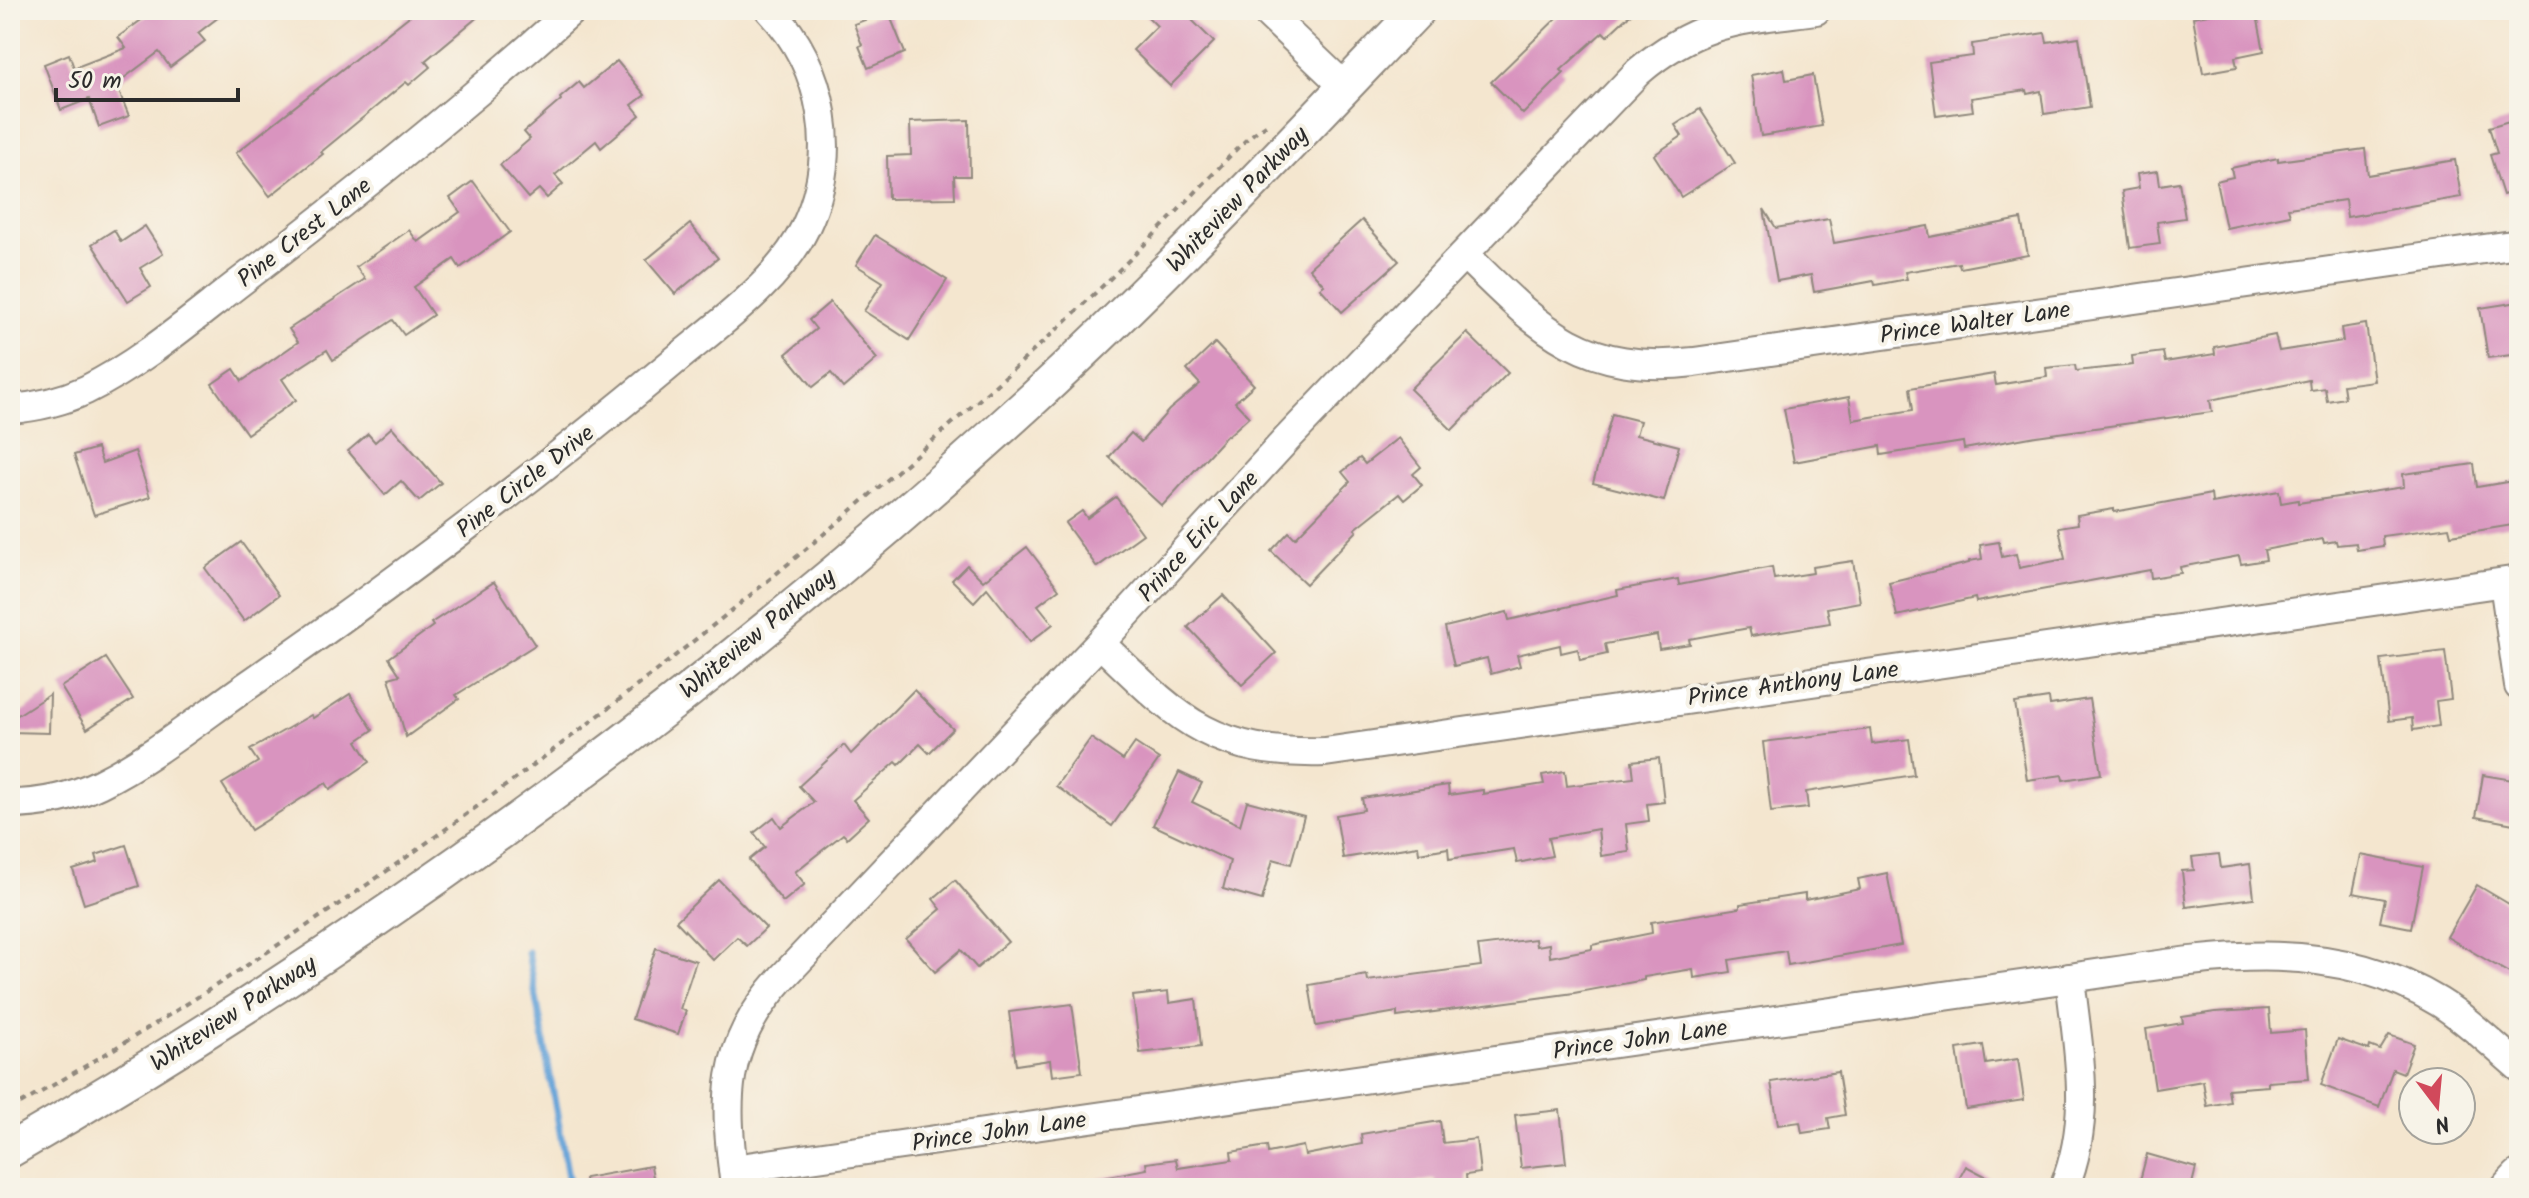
<svg xmlns="http://www.w3.org/2000/svg" width="2529" height="1198" font-family="Kalam,sans-serif">
  <style>
    .lines { fill: none; stroke-linecap: round; stroke-linejoin: round }
    .stream { stroke: #67a4d8; stroke-width: 7 }
    .building { fill: #d994bf }
    .minor-casing { stroke: #90887d; stroke-width: 32 }
    .tertiary-casing { stroke: #90887d; stroke-width: 38 }
    .path { stroke: #90887d; stroke-width: 4; stroke-dasharray: 6 6; stroke-linecap: butt }
    .minor { stroke: #fff; stroke-width: 28 }
    .tertiary { stroke: #fff; stroke-width: 34 }
    .labels { text-anchor: middle; stroke-width: 8; stroke-linejoin: round; paint-order: stroke }
    .street-label { font-size: 24px; fill: #2b2b2b; stroke: #f7f3e8 }
  </style>
  <rect width="100%" height="100%" fill="#f7f3e8"/>
  <filter id="ink" filterUnits="userSpaceOnUse"><feTurbulence type="fractalNoise" baseFrequency=".0125" numOctaves="2"/><feDisplacementMap in="SourceGraphic" scale="16" xChannelSelector="R" yChannelSelector="G"/><feConvolveMatrix kernelMatrix="1 2 1 2 8 2 1 2 1" color-interpolation-filters="sRGB"/></filter>
  <filter id="wash" filterUnits="userSpaceOnUse"><feTurbulence type="fractalNoise" baseFrequency=".006" numOctaves="4" result="noise"/><feDisplacementMap in="SourceGraphic" scale="32" xChannelSelector="R" yChannelSelector="G"/><feGaussianBlur stdDeviation="1.8" result="paint"/><feColorMatrix in="noise" values="0 0 0 0 0 0 0 0 0 0 0 0 0 0 0 0 0 1.4 0 .05"/><feComposite in="paint" operator="in"/></filter>
  <g filter="url(#wash)">
    <rect width="100%" height="100%" fill="#f4e6cf"/>
    <g class="lines">
      <path class="stream" d="M528 952 570 1188"/>
    </g>
    <g id="blocks">
      <g class="building">
        <path d="M155 10H228L198 33 205 41 170 67 159 52 116 84 129 116 99 127 89 99 61 110 44 64 69 54 74 68 126 48 118 37Z"/>
        <path d="M417 10H486L425 61 430 67 409 85 406 82 321 152 323 154 270 196 236 153Z"/>
        <path d="M1141 10H1182L1214 42 1170 86 1133 50 1157 26Z"/>
        <path d="M1565 10H1635L1607 36 1603 32 1561 70 1564 73 1523 114 1491 82Z"/>
        <path d="M2228 10H2256L2264 51 2235 57 2237 67 2203 73 2193 17Z"/>
        <path d="M888 11 905 53 868 68 859 46 862 45 854 24Z"/>
        <path d="M2045 33 2047 42 2079 37 2090 107 2044 114 2041 91 2027 94 2026 90 1971 98 1973 111 1936 116 1929 62 1973 56 1972 44Z"/>
        <path d="M617 61 645 95 632 105 640 115 601 148 596 141 555 175 563 184 547 198 539 189 528 198 500 165 530 139 524 132 561 100 560 98 579 82 584 88Z"/>
        <path d="M1784 69 1786 80 1813 75 1822 126 1761 136 1751 75Z"/>
        <path d="M1700 109 1735 163 1681 197 1654 155 1682 136 1675 125Z"/>
        <path d="M2519 118V190L2503 195 2490 155 2497 153 2489 127Z"/>
        <path d="M969 120 970 176H954L955 198 888 199 887 156 911 155 910 122Z"/>
        <path d="M2365 149 2368 175 2455 160 2461 197 2347 217 2345 200 2288 208 2290 215 2226 228 2216 181 2233 177 2231 168 2278 158V161Z"/>
        <path d="M2158 171 2160 185 2179 182 2185 218 2157 222 2160 244 2130 248 2122 191 2139 188 2137 174Z"/>
        <path d="M473 181 510 232 460 268 454 259 414 287 433 315 404 335 393 320 333 360 327 350 282 379 296 400 247 434 212 384 234 369 242 381 298 342 289 329 365 279 356 267 409 230 418 242 460 212 450 198Z"/>
        <path d="M1764 209 1776 228 1829 219 1834 243 1928 226 1930 237 2021 219 2028 255 1960 268 1959 263 1905 272 1907 279 1875 285 1874 281 1814 292 1811 275 1777 281Z"/>
        <path d="M1362 220 1399 261 1342 312 1320 288 1324 285 1309 268Z"/>
        <path d="M690 224 718 258 675 294 646 260Z"/>
        <path d="M145 226 163 254 140 268 151 287 128 301 92 244 114 230 121 242Z"/>
        <path d="M875 235 947 280 909 340 864 311 883 282 856 265Z"/>
        <path d="M830 302 877 359 843 388 831 373 813 387 786 354 816 329 809 320Z"/>
        <path d="M2519 302V354L2488 358 2480 308Z"/>
        <path d="M2366 324 2374 381 2343 385 2345 398 2327 401 2325 388 2310 390 2309 380 2210 400 2212 412 2036 436 1964 449 1963 442 1881 455 1880 446 1794 462 1784 409 1849 397 1853 420 1913 410 1910 388 1994 374 1996 385 2047 377 2046 368 2075 365 2076 371 2133 365 2132 356 2163 352 2165 362 2215 354 2214 347 2275 335 2279 351 2343 341 2341 328Z"/>
        <path d="M1467 333 1508 373 1452 430 1410 389Z"/>
        <path d="M1215 343 1254 385 1235 402 1249 417 1228 436 1227 435 1162 506 1109 457 1131 433 1141 442 1169 410 1200 384 1187 370Z"/>
        <path d="M1612 414 1640 421 1636 435 1679 446 1664 501 1593 483Z"/>
        <path d="M392 427 441 483 419 501 401 481 385 495 348 451 368 434 375 442Z"/>
        <path d="M1398 438 1421 467 1413 474 1422 485 1404 500 1399 494 1355 529 1357 531 1306 584 1271 551 1289 532 1295 538 1350 482 1342 472 1360 458 1365 464Z"/>
        <path d="M97 448 102 463 135 451 150 497 94 515 74 455Z"/>
        <path d="M2474 464 2477 487 2519 480V524L2451 535 2449 527 2382 536 2383 546 2357 550 2356 543 2337 545 2336 541 2324 543 2323 539 2264 550 2266 560 2241 564 2239 556 2180 567 2181 573 2151 578 2150 570 1976 602 1975 598 1897 616 1889 582 1969 563V561L1982 559 1980 545 1999 542 2002 557 2016 554 2019 568 2065 559 2059 527 2078 524 2077 515 2114 509V512L2211 494 2212 503 2279 491 2281 503 2298 500V503L2404 487 2403 474Z"/>
        <path d="M1116 497 1143 534 1097 567 1065 523 1082 511 1087 518Z"/>
        <path d="M241 542 279 595 244 621 205 568Z"/>
        <path d="M1027 547 1059 589 1038 605 1053 624 1030 642 987 588 974 602 952 580 967 565 983 581Z"/>
        <path d="M1853 561 1860 602 1827 608 1830 623 1751 636 1749 628 1689 639 1690 644 1659 649 1657 635 1605 644 1607 654 1580 660 1578 649 1561 653 1560 645 1517 655 1520 666 1491 674 1487 658 1454 666 1445 627 1507 612 1509 620 1618 595 1617 590 1678 579 1679 585 1772 567 1774 579 1813 573 1812 567Z"/>
        <path d="M494 582 535 645 456 695 459 699 406 737 389 678 400 675 389 658 433 626 431 623Z"/>
        <path d="M1223 595 1276 653 1242 685 1188 627Z"/>
        <path d="M2445 651 2451 699 2436 701 2439 726 2413 730 2412 718 2389 721 2381 659Z"/>
        <path d="M106 658 133 699 87 729 61 687Z"/>
        <path d="M914 690 953 729 929 753 920 744 899 765 896 762 853 800 869 818 847 838 843 834 795 872 805 884 783 902 749 860 765 847 754 833 774 817 781 827 814 802 799 786 844 745 851 754Z"/>
        <path d="M50 694 49 733 10 732V720Z"/>
        <path d="M350 694 373 730 357 741 370 762 330 789 326 783 251 830 222 784 258 762 250 750 311 715 313 718Z"/>
        <path d="M2049 698 2050 705 2089 699 2101 774 2063 780 2062 775 2027 780 2015 703Z"/>
        <path d="M1870 729 1872 744 1909 739 1914 775 1806 792 1808 808 1771 812 1763 742Z"/>
        <path d="M1091 738 1123 760 1135 743 1159 759 1112 826 1056 786Z"/>
        <path d="M1659 758 1664 802 1647 804 1649 821 1626 824 1629 852 1601 856 1598 829 1548 838 1552 856 1517 863 1514 849 1449 859 1448 848 1419 853 1418 846 1343 858 1336 815 1364 810 1362 798 1448 785 1449 795 1483 790V794L1544 784 1542 775 1565 771 1567 786 1634 778 1632 761Z"/>
        <path d="M1179 772 1202 783 1192 802 1240 825 1247 801 1304 816 1291 864 1273 859 1262 900 1223 889 1230 861 1153 825Z"/>
        <path d="M2483 775 2519 781V825L2476 817Z"/>
        <path d="M126 845 139 886 84 904 73 870 98 862 96 855Z"/>
        <path d="M2219 854 2221 868 2250 864 2254 898 2186 907 2182 871 2194 870 2192 857Z"/>
        <path d="M2361 855 2423 867 2411 928 2380 922 2385 899 2353 893Z"/>
        <path d="M1887 873 1901 945 1788 965 1786 951 1729 960 1731 972 1694 978 1693 969 1644 977V980L1574 993 1397 1017V1012L1316 1026 1309 985 1367 975 1368 981 1481 966 1478 946 1535 939 1536 946 1549 944 1550 957 1592 949V945L1652 933 1651 922 1740 908V904L1805 894V900L1860 889 1858 879Z"/>
        <path d="M719 880 766 928 747 946 737 937 713 960 676 921Z"/>
        <path d="M955 880 1008 942 977 968 961 950 935 972 906 939 941 909 933 899Z"/>
        <path d="M2477 885 2519 910V957L2509 973 2447 937Z"/>
        <path d="M656 948 696 961 680 1009 686 1011 678 1034 632 1019Z"/>
        <path d="M1168 992 1169 1003 1196 999 1201 1046 1140 1053 1133 996Z"/>
        <path d="M1072 1004 1082 1072 1052 1076 1050 1060 1016 1065 1009 1012Z"/>
        <path d="M2269 1009 2271 1033 2305 1030 2309 1079 2268 1082V1086L2228 1089 2230 1102 2207 1106 2203 1081 2155 1089 2146 1029 2183 1023 2182 1017 2215 1012Z"/>
        <path d="M2389 1035 2414 1044 2403 1073 2393 1069 2379 1107 2321 1085 2338 1039 2369 1050 2370 1046 2380 1050Z"/>
        <path d="M1983 1045 1986 1064 2018 1059 2024 1100 1966 1109 1957 1049Z"/>
        <path d="M1838 1072 1845 1115 1828 1118 1830 1129 1802 1133 1800 1122 1778 1125 1771 1082Z"/>
        <path d="M1560 1110 1566 1163 1521 1168 1515 1115Z"/>
        <path d="M1440 1121 1443 1143 1476 1139 1480 1173 1466 1175 1467 1186 1437 1188 1436 1179 1398 1185 1399 1188H1097V1178L1147 1169 1146 1163 1176 1159 1178 1168 1232 1160 1231 1152 1267 1146 1268 1153 1303 1146 1305 1155 1362 1144 1361 1134Z"/>
        <path d="M2147 1154 2196 1168 2191 1188H2138Z"/>
        <path d="M651 1166 655 1188H586L585 1178Z"/>
        <path d="M1966 1166 2008 1188H1954Z"/>
      </g>
    </g>
  </g>
  <g filter="url(#ink)">
    <use href="#blocks" fill-opacity="0" stroke="#90887d" stroke-width="2"/>
    <g class="lines">
      <g class="minor-casing">
        <g id="minor">
          <path d="M1264 10 1345 87"/>
          <path d="M1465 255C1539 328 1582 375 1694 362L2519 244"/>
          <path d="M10 409C36 407 62 401 86 390 143 362 194 317 244 279 357 193 467 104 572 10"/>
          <path d="M2504 583 2519 686"/>
          <path d="M1100 643C1178 718 1210 755 1325 752L2519 580"/>
          <path d="M10 804C41 804 72 797 99 784 154 757 204 715 254 681 396 582 534 478 667 367 713 328 778 284 805 228 840 155 825 68 770 10"/>
          <path d="M733 1169 2070 978C2196 960 2323 931 2439 1002 2468 1020 2493 1045 2519 1067"/>
          <path d="M735 1186C724 1100 720 1048 782 978L1100 643 1287 439 1638 72C1699 20 1740 20 1816 10"/>
          <path d="M2064 1188C2093 1116 2078 1052 2070 978"/>
        </g>
      </g>
      <g class="tertiary-casing">
        <g id="tertiary">
          <path d="M10 1150C376 938 720 685 1032 400 1167 276 1292 142 1418 10"/>
          <path d="M2509 1188 2519 1177"/>
        </g>
      </g>
      <path class="path" d="M10 1110C331 927 631 703 909 461 990 391 1071 319 1146 243 1169 220 1191 197 1213 174 1230 156 1246 137 1266 125"/>
      <use href="#minor" class="minor"/>
      <use href="#tertiary" class="tertiary"/>
    </g>
  </g>
  <g class="labels">
    <g class="street-label">
      <text transform="translate(1237 199) rotate(-46)" y="8">Whiteview Parkway</text>
      <text transform="translate(304 232) rotate(-38)" y="8">Pine Crest Lane</text>
      <text transform="translate(1975 322) rotate(-8)" y="8">Prince Walter Lane</text>
      <text transform="translate(525 481) rotate(-38)" y="8">Pine Circle Drive</text>
      <text transform="translate(1198 536) rotate(-48)" y="8">Prince Eric Lane</text>
      <text transform="translate(757 633) rotate(-39)" y="8">Whiteview Parkway</text>
      <text transform="translate(1793 683) rotate(-8)" y="8">Prince Anthony Lane</text>
      <text transform="translate(233 1013) rotate(-33)" y="8">Whiteview Parkway</text>
      <text transform="translate(1640 1039) rotate(-8)" y="8">Prince John Lane</text>
      <text transform="translate(999 1131) rotate(-8)" y="8">Prince John Lane</text>
    </g>
  </g>
  <rect width="2529" height="1198" fill="none" stroke="#f7f3e8" stroke-width="40"/>
  <g transform="translate(2437 1106) rotate(164)"><circle r="38" fill="#f7f3e8" stroke="#a5a39c" stroke-width="2"/>
  <path d="M0-6L14 30L0 20L-14 30Z" fill="#d1495b"/>
  <text y="-12" font-size="22" font-weight="bold" text-anchor="middle" fill="#2b2b2b">N</text>
  </g>
  <path d="M56 88v12h182v-12" fill="none" stroke="#2b2b2b" stroke-width="4"/>
  <text x="68" y="88" font-size="24" fill="#2b2b2b" stroke="#f7f3e8" stroke-width="6" paint-order="stroke">50 m</text>
</svg>
